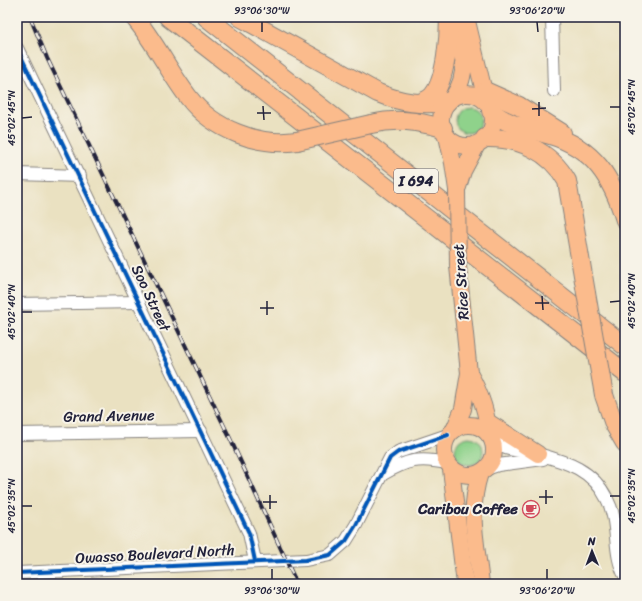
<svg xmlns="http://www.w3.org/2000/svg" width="642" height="601" font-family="Sriracha,sans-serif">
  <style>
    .green { fill: #8fd28b; stroke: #587a63 }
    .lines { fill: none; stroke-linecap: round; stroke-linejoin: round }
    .minor-casing { stroke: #86827e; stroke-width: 14 }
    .major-casing { stroke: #86827e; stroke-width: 18 }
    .highway-casing { stroke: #86827e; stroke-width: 20 }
    .minor { stroke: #fff; stroke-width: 12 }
    .major { stroke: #fbbb8c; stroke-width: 16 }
    .highway { stroke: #fbbb8c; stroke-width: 18 }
    .rail-casing { stroke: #22223b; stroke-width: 4 }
    .rail { stroke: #f7f3e8; stroke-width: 2.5; stroke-dasharray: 8; stroke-linecap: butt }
    .major-bridge-casing { stroke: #86827e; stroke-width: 18; stroke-linecap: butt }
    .highway-bridge-casing { stroke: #86827e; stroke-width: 20; stroke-linecap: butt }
    .major-bridge { stroke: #fbbb8c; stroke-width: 16 }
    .highway-bridge { stroke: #fbbb8c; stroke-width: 18 }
    .cycleway-casing { stroke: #f7f3e8; stroke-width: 6 }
    .cycleway { stroke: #0057b8; stroke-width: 4 }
    .ticks { fill: none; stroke: #22223b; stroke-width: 1.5 }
    .labels { text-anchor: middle; stroke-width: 4; stroke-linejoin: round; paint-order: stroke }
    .shield { fill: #f7f3e8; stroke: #62616f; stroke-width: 1 }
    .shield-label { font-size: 14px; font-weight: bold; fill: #22223b }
    .street-label { font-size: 15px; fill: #22223b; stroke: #f7f3e8 }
    .poi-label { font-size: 15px; font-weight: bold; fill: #22223b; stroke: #f7f3e8; text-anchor: end }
    .neatline { fill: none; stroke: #22223b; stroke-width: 1.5 }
    .ticks-label { font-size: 10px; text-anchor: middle; fill: #22223b }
  </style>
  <rect width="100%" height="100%" fill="#f7f3e8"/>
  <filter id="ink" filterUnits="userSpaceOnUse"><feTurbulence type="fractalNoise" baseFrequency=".025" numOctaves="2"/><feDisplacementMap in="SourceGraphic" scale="8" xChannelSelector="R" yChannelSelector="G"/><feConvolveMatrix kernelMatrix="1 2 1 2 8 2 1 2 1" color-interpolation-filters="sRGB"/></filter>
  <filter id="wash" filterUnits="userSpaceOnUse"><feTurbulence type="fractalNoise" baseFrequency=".012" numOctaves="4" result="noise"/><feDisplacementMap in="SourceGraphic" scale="16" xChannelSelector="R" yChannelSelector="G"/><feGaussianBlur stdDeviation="0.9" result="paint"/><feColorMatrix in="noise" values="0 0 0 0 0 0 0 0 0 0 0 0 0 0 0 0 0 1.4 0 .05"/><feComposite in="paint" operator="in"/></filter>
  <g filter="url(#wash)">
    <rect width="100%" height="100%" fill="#eae1c1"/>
    <g class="green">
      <circle cx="468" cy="120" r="13"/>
      <circle cx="469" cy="451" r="14"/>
    </g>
  </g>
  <g filter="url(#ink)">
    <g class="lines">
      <g class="minor-casing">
        <g id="minor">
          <path d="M552 17 554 91"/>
          <path d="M17 48 249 533 255 561"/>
          <path d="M17 174 80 176"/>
          <path d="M17 304 139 302"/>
          <path d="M17 434 201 431"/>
          <path d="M492 441C509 453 520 449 538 454 567 462 593 470 607 499 620 523 612 552 625 576"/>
          <path d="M486 469 498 465 543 459"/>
          <path d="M383 474C407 460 419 457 446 463"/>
          <path d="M17 573 306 560 330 555 346 541 356 525 390 458 398 452 448 435"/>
        </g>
      </g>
      <g class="major-casing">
        <g id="major">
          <path d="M452 17C461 46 472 70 453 97"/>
          <path d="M466 17 487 104"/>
          <circle cx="467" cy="120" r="26"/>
          <path d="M447 136 453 163 457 190"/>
          <path d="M458 187 463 171 478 143"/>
          <path d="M469 373C479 391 488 414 488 434"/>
          <path d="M488 422 538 454"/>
          <circle cx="469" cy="450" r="25"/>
          <path d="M454 430 463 409 469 373 458 266"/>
          <path d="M451 469 465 584"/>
          <path d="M480 473C467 513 477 544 481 584"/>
        </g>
      </g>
      <g class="highway-casing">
        <g id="highway">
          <path d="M134 17C155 42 169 72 189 98 213 129 258 147 297 141"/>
          <path d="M168 17 625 373"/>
          <path d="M206 17 625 346"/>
          <path d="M240 17 378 93C402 103 421 105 447 102"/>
          <path d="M485 91 519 106 562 133"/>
          <path d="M420 103C425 101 430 99 433 95 446 79 449 37 449 17"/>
          <path d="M491 111C508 126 528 128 550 135 594 148 612 178 625 220"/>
          <path d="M371 124C398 118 416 121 443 128"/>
          <path d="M485 138C519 137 550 151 567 181L586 293"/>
          <path d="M604 395 614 424 625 443"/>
        </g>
      </g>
      <use href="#minor" class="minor"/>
      <use href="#major" class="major"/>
      <use href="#highway" class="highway"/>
      <g class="rail-casing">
        <path id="rail" d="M30 17 47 58 229 436 297 584"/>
      </g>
      <use href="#rail" class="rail"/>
      <g class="major-bridge-casing">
        <path id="major-bridge" d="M457 190 458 266"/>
      </g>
      <g class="highway-bridge-casing">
        <g id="highway-bridge">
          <path d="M297 141 371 124"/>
          <path d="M586 293 604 395"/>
        </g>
      </g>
      <use href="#major-bridge" class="major-bridge"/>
      <use href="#highway-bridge" class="highway-bridge"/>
      <g class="cycleway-casing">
        <g id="cycleway">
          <path d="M17 48 249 533 255 561"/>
          <path d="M17 573 306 560 330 555 346 541 356 525 390 458 398 452 448 435"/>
        </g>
      </g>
      <use href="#cycleway" class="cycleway"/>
    </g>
  </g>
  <path class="ticks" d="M262 22V32M537 22 538 32M539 102V116M263 106 264 120M610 107H620M532 109 546 108M257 113H271M22 118 32 117M542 296 543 310M267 301V315M610 302 620 301M535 303H549M260 308H274M22 312H32M546 490V504M270 495V509M610 496H620M539 497H553M263 502H277M22 506H32M272 569V579M547 569V579"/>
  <defs>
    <g id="cafe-ring" transform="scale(0.9)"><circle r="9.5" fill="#f7f3e8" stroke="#d1495b" stroke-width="1.5"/><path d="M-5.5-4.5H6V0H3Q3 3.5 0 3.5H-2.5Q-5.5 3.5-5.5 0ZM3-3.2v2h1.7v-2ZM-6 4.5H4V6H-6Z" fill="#d1495b"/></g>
  </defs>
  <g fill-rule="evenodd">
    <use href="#cafe-ring" x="531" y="509"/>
  </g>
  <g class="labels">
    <rect class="shield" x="394" y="169" width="44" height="24" rx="3"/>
    <g class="shield-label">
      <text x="416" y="186">I 694</text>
    </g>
    <g class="street-label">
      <text transform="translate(461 282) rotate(-94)" y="5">Rice Street</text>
      <text transform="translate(151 298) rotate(65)" y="5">Soo Street</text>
      <text transform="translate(109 416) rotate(-1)" y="5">Grand Avenue</text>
      <text transform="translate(155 554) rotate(-3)" y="5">Owasso Boulevard North</text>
    </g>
    <g class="poi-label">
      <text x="518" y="514">Caribou Coffee</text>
    </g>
  </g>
  <rect width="642" height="601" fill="none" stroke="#f7f3e8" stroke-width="44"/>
  <g transform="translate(592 551) rotate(359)" stroke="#f7f3e8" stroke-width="3" paint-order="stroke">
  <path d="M0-3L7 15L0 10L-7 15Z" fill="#22223b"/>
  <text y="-6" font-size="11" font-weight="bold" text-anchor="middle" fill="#22223b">N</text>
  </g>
  <rect x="22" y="22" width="598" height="557" class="neatline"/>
  <g class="ticks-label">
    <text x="262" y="14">93°06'30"W</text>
    <text x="537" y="14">93°06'20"W</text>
    <text transform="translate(631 107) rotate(-90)" y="4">45°02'45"N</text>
    <text transform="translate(11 118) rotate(-90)" y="4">45°02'45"N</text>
    <text transform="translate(631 301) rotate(-90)" y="4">45°02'40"N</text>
    <text transform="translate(11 312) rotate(-90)" y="4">45°02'40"N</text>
    <text transform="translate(631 496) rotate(-90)" y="4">45°02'35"N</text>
    <text transform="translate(11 506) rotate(-90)" y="4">45°02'35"N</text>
    <text x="272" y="594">93°06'30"W</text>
    <text x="547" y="594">93°06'20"W</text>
  </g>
</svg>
